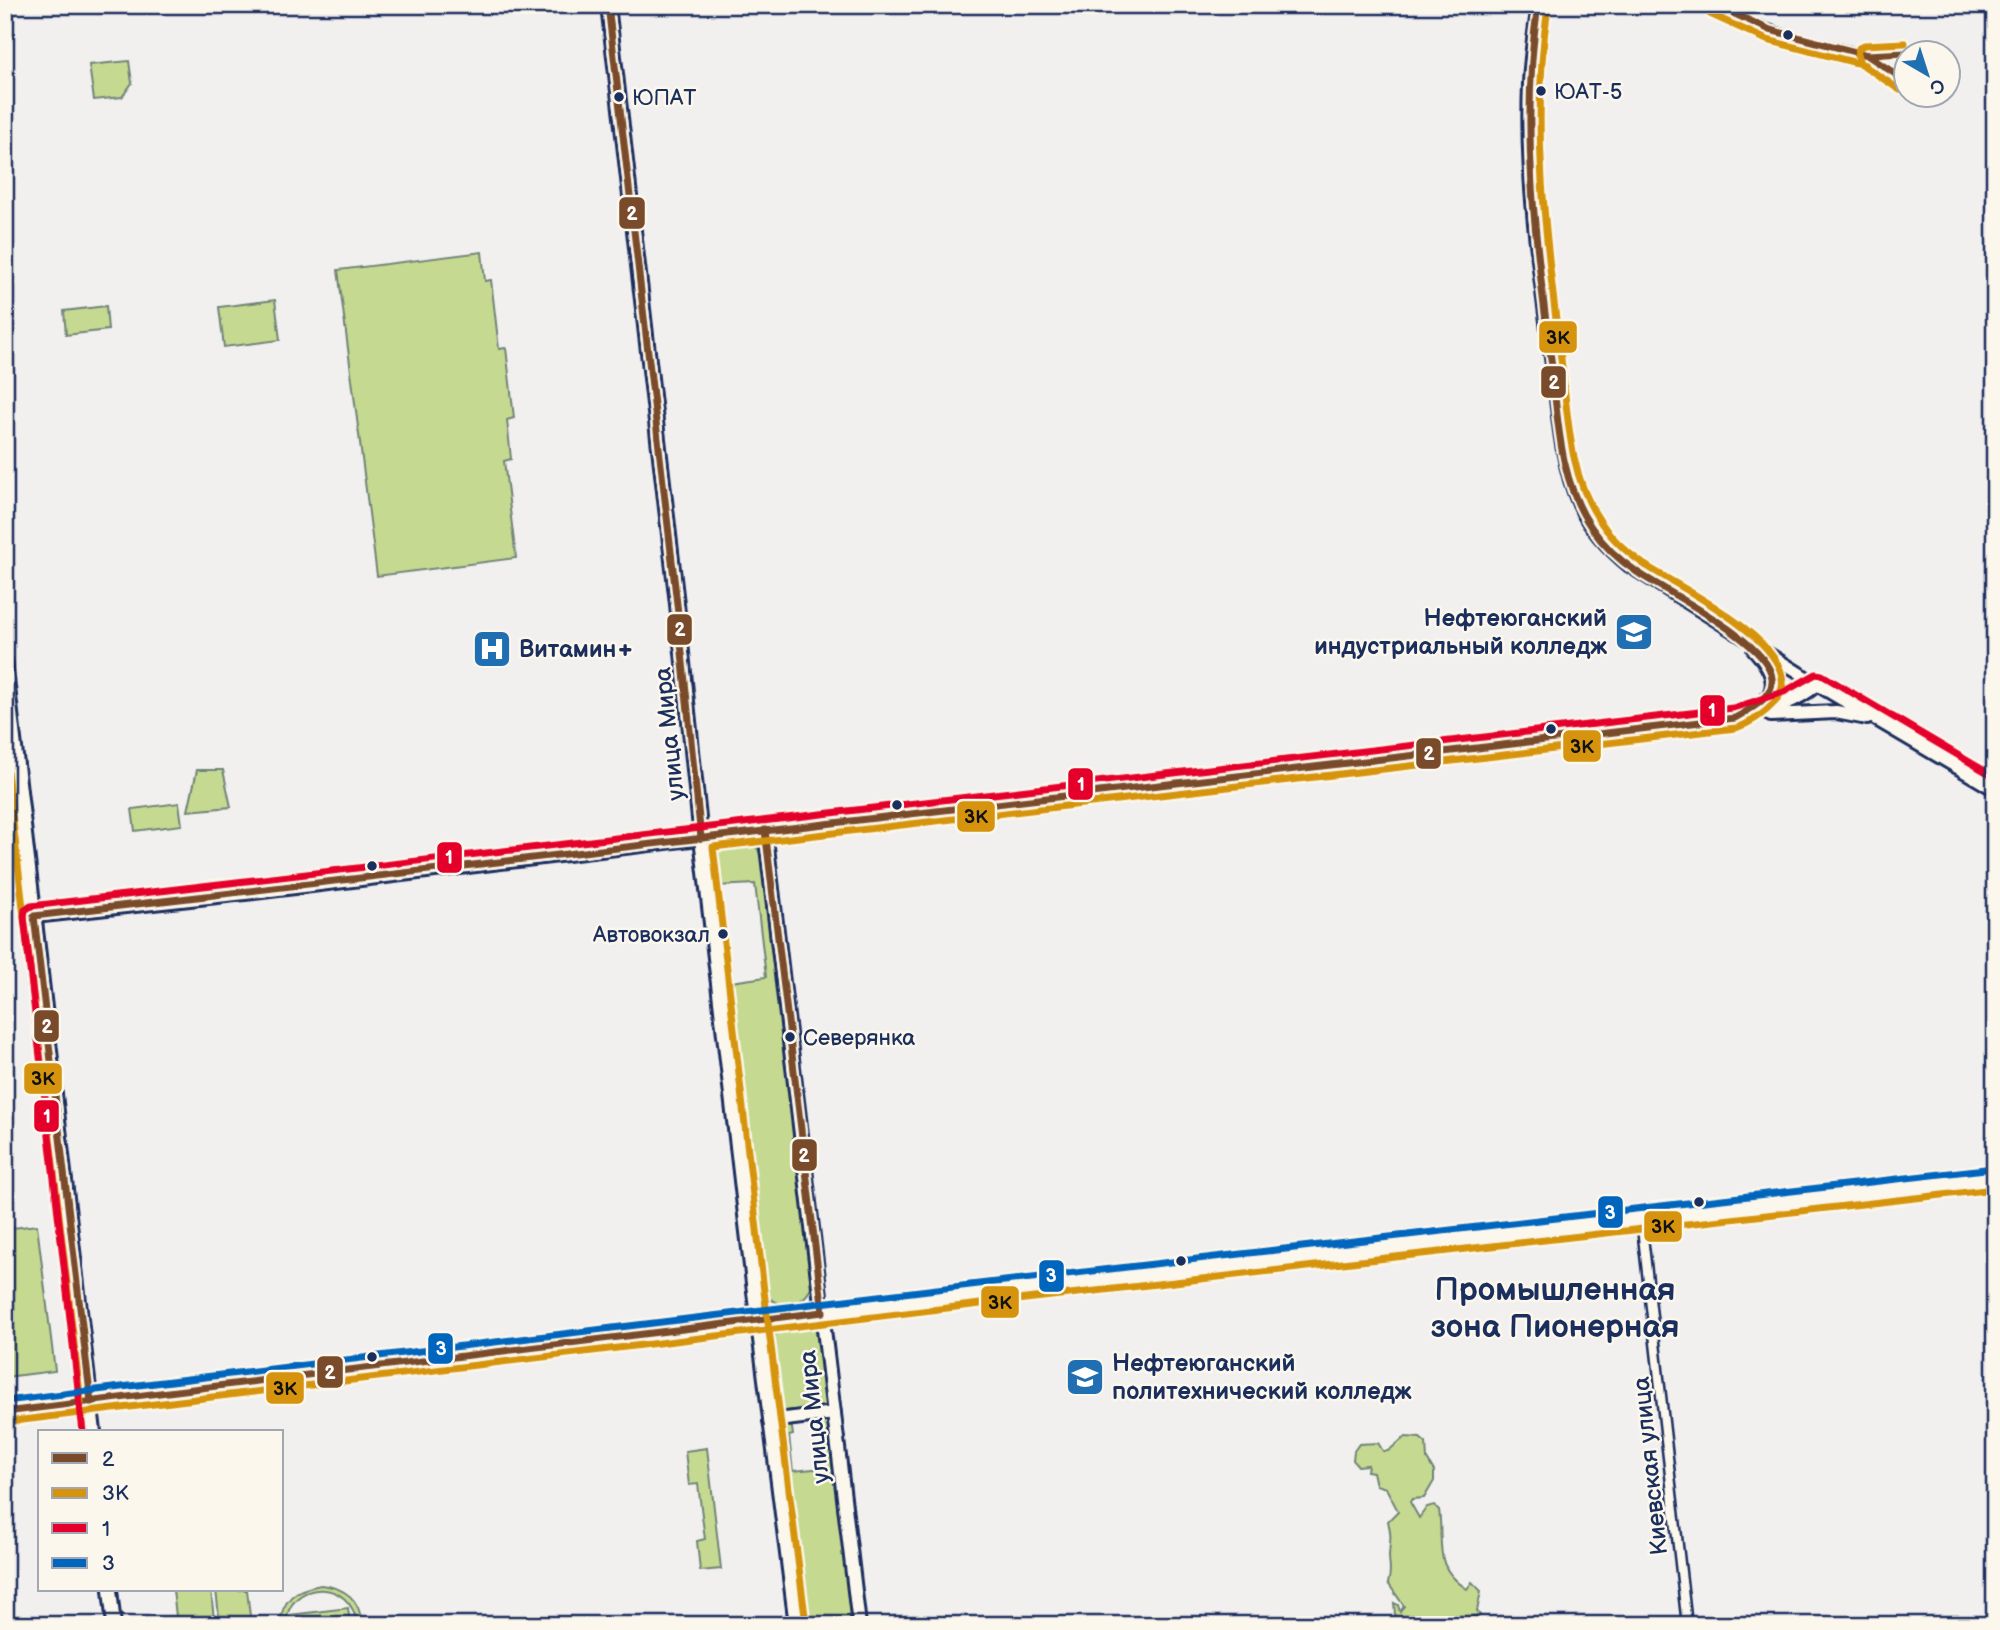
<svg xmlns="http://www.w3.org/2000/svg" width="2000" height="1630" font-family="'Balsamiq Sans',sans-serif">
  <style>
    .green { fill: #c5da90; stroke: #708477; stroke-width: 2 }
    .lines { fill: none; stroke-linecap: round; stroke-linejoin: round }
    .minor-casing { stroke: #1b2f5e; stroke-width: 13 }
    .tertiary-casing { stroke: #1b2f5e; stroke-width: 16 }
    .secondary-casing { stroke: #1b2f5e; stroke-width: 18 }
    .minor { stroke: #fbf7ec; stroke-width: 8 }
    .tertiary { stroke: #fbf7ec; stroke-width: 10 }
    .secondary { stroke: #fbf7ec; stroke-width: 12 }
    .bus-1-casing { stroke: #fbf7ec; stroke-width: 12 }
    .bus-2-casing { stroke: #fbf7ec; stroke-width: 12 }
    .bus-3-casing { stroke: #fbf7ec; stroke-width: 12 }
    .bus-4-casing { stroke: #fbf7ec; stroke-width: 12 }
    .bus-1 { stroke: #7a4b2a; stroke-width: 7 }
    .bus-2 { stroke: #d6940e; stroke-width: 7 }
    .bus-3 { stroke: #e4002b; stroke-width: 7 }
    .bus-4 { stroke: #0065bd; stroke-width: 7 }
    .bus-dot { fill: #1b2f5e; stroke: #fbf7ec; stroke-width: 2.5 }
    .labels { text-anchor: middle; stroke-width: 5; stroke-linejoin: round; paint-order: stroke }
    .bus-label { font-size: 22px; fill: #1b2f5e; stroke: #fbf7ec; text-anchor: start }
    .poi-label { font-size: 24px; font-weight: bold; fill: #1b2f5e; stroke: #fbf7ec; text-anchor: start }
    .street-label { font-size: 24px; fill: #1b2f5e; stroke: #fbf7ec }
    .district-label { font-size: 32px; font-weight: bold; fill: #1b2f5e; stroke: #fbf7ec }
    .line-badge { stroke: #fbf7ec; stroke-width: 2.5 }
    .badge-label { font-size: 19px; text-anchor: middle; font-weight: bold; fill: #fff }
    .pale-badge-label { font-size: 19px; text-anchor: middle; font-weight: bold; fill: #111 }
  </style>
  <rect width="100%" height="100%" fill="#f2efef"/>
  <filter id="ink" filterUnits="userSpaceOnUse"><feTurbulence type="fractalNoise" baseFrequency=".0143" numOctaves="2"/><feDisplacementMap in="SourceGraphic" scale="14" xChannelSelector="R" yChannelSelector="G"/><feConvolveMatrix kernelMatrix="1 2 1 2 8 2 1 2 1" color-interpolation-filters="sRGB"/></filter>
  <g filter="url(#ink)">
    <g class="green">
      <path d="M129 61 132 83 122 97 94 100 89 65Z"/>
      <path d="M482 252 485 281 491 280 499 349 506 348 514 418 507 420 511 459 504 461 516 558 377 576 338 270Z"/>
      <path d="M275 300 280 340 224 347 219 307Z"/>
      <path d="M106 306 108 330 66 335 64 311Z"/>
      <path d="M197 770H223L231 807 188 811Z"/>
      <path d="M179 803 182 825 135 831 132 809Z"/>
      <path d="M751 844 758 849 762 861 813 1282C807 1309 771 1313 761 1285L727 987 731 982 766 977 755 884 716 886C701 848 720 847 751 844Z"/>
      <path d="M37 1225 55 1371 5 1377V1229Z"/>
      <path d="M810 1325 820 1334 828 1406 778 1412 771 1342C779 1325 793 1327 810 1325Z"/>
      <path d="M820 1420 828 1422 831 1427 853 1625H804L780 1431 783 1425 787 1424 792 1428 793 1435 789 1436 793 1471 824 1468 821 1433H814L813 1423Z"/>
      <path d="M1405 1437 1420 1438 1426 1443 1427 1459 1434 1471V1481L1424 1498 1412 1499 1410 1502 1419 1518 1427 1507 1434 1505 1439 1510C1444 1545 1432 1566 1467 1589L1472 1582 1481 1591 1477 1611 1480 1615 1478 1617 1473 1616 1469 1625H1400L1395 1615 1394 1603 1398 1605 1400 1612 1404 1606 1388 1583C1392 1572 1389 1566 1389 1555 1390 1540 1392 1537 1388 1521L1398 1511 1386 1488 1376 1485 1373 1472 1367 1471 1368 1465 1358 1466 1353 1460 1354 1451 1359 1444 1378 1443 1383 1451H1388Z"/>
      <path d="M707 1448 721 1569 700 1571 697 1541 705 1539 698 1484 689 1485 685 1451Z"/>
      <path d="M321 1585C346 1588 360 1599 362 1625H357C352 1577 287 1579 286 1625H280C282 1598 296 1589 321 1585Z"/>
      <path d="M173 1590H211L214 1620 177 1625Z"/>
      <path d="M216 1590H247L251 1625H220Z"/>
      <path d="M348 1608 350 1625H291L290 1615Z"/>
    </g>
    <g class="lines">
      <g class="minor-casing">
        <g id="minor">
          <path d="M1715 5C1763 33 1814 43 1867 55"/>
          <path d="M1641 1219 1687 1625"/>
        </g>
      </g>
      <g class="tertiary-casing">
        <g id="tertiary">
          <path d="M1538 5C1534 31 1530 58 1529 84 1525 179 1539 272 1552 365 1558 411 1560 463 1579 505 1590 530 1608 549 1629 566L1817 684"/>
          <path d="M1747 713C1781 695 1777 675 1753 649"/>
        </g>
      </g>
      <g class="secondary-casing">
        <g id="secondary">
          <path d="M608 5 677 604 701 838 754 1292 796 1625"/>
          <path d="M5 661 94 1432"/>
          <path d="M1771 715 1836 712 1867 718"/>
          <path d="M765 830 859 1625"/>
          <path d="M34 916 254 892 765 830 1735 718C1766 710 1793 705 1817 684L1995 789"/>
          <path d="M5 1412 971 1295 1995 1178"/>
          <path d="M770 1421 834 1413"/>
          <path d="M110 1590 114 1625"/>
        </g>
      </g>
      <use href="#minor" class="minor"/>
      <use href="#tertiary" class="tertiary"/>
      <use href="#secondary" class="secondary"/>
      <g class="bus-1-casing">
        <g id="bus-1">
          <path d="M608 5 677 604 701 838"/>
          <path d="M1715 5 1770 30 1867 55"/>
          <path d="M1906 53 1867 55 1906 81"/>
          <path d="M91 1402 34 916 1735 718C1750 709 1774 699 1772 678 1769 642 1666 592 1637 572 1619 560 1603 545 1591 527 1558 479 1558 415 1551 359 1535 241 1520 124 1538 5"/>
          <path d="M5 1412 823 1312 765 830"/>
        </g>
      </g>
      <g class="bus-2-casing">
        <g id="bus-2">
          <path d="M1710 14 1767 40 1865 65"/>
          <path d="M1900 90 1860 63 1857 54 1859 48 1864 45 1905 43"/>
          <path d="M5 754 81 1403"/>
          <path d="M6 1422 972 1305 1995 1189"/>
          <path d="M806 1624 764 1291 713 847 1736 728C1751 723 1764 714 1775 702 1817 651 1673 585 1642 563 1625 551 1609 536 1598 518 1568 472 1568 412 1561 359 1546 241 1530 125 1548 7"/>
        </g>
      </g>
      <g class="bus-3-casing">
        <path id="bus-3" d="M83 1432 24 917 25 910 31 906 1733 708 1784 692 1816 674 1822 675 1995 777"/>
      </g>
      <g class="bus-4-casing">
        <path id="bus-4" d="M5 1401 970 1285 1994 1168"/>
      </g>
      <use href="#bus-1" class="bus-1"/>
      <use href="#bus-2" class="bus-2"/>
      <use href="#bus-3" class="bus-3"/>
      <use href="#bus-4" class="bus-4"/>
    </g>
  </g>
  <defs>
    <g id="university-square" transform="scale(2.0125)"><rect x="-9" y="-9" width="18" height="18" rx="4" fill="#1f6fb2" stroke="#fbf7ec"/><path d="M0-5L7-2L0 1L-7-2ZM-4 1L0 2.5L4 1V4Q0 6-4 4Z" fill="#fff"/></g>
    <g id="hospital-square" transform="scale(2.0125)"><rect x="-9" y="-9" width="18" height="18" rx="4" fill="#1f6fb2" stroke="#fbf7ec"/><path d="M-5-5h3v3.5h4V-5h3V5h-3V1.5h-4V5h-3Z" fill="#fff"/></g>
  </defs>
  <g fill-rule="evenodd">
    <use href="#university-square" x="1634" y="632"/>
    <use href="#hospital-square" x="492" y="649"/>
    <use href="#university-square" x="1085" y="1377"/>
  </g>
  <g class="bus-dot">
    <circle cx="1788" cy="35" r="6"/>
    <circle cx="1541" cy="91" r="6"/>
    <circle cx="619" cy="97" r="6"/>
    <circle cx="1551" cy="729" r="6"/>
    <circle cx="897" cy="805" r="6"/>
    <circle cx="372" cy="866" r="6"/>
    <circle cx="723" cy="934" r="6"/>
    <circle cx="790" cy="1037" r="6"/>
    <circle cx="1699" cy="1202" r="6"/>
    <circle cx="1181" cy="1261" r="6"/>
    <circle cx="372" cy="1357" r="6"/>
  </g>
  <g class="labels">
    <g class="bus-label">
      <text x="1554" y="99">ЮАТ-5</text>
      <text x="632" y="105">ЮПАТ</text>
      <text x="710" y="942" text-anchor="end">Автовокзал</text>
      <text x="803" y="1045">Северянка</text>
    </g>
    <g class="poi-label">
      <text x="1607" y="626" text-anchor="end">Нефтеюганский<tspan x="1607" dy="28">индустриальный колледж</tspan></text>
      <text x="519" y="657">Витамин+</text>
      <text x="1112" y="1371">Нефтеюганский<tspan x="1112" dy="28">политехнический колледж</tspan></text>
    </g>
    <g class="street-label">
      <text transform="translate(669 734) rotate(-96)" y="8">улица Мира</text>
      <text transform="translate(814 1417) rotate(-96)" y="8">улица Мира</text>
      <text transform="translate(1650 1466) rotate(-96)" y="8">Киевская улица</text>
    </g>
    <g class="district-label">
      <text x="1555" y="1300">Промышленная<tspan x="1555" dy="37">зона Пионерная</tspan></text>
    </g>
  </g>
  <g class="line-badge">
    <rect x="618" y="196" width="28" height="34" rx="7" fill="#7a4b2a"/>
    <rect x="1538" y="320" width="40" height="34" rx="7" fill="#d6940e"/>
    <rect x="1540" y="365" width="27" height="34" rx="7" fill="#7a4b2a"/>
    <rect x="666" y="613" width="27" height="33" rx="7" fill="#7a4b2a"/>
    <rect x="1699" y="694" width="27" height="33" rx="7" fill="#e4002b"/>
    <rect x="1562" y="729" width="40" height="34" rx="7" fill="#d6940e"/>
    <rect x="1415" y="737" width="27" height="33" rx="7" fill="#7a4b2a"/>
    <rect x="1067" y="767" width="27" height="34" rx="7" fill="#e4002b"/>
    <rect x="956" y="800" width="40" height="33" rx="7" fill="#d6940e"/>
    <rect x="436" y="841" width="27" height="33" rx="7" fill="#e4002b"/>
    <rect x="33" y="1009" width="27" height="34" rx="7" fill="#7a4b2a"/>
    <rect x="23" y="1062" width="40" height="33" rx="7" fill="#d6940e"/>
    <rect x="33" y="1099" width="27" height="34" rx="7" fill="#e4002b"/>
    <rect x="791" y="1138" width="27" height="34" rx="7" fill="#7a4b2a"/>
    <rect x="1597" y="1195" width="27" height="34" rx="7" fill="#0065bd"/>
    <rect x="1643" y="1210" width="40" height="33" rx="7" fill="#d6940e"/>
    <rect x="1038" y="1259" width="27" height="34" rx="7" fill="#0065bd"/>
    <rect x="980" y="1285" width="40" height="34" rx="7" fill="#d6940e"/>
    <rect x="427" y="1332" width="27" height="33" rx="7" fill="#0065bd"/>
    <rect x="316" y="1355" width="28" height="34" rx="7" fill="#7a4b2a"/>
    <rect x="265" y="1371" width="40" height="34" rx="7" fill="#d6940e"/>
  </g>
  <g class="badge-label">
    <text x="632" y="220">2</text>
    <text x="1554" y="389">2</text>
    <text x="680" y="636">2</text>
    <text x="1712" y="717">1</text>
    <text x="1429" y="760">2</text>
    <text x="1081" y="791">1</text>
    <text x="449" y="864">1</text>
    <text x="47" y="1033">2</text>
    <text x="47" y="1123">1</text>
    <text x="804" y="1162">2</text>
    <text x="1610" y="1219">3</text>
    <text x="1051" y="1282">3</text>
    <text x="441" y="1355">3</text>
    <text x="330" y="1379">2</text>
  </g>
  <g class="pale-badge-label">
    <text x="1558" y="344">3К</text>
    <text x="1582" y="753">3К</text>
    <text x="976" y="823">3К</text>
    <text x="43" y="1085">3К</text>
    <text x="1663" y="1233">3К</text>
    <text x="1000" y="1309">3К</text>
    <text x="285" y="1395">3К</text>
  </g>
  <rect width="2000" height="1630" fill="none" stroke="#fbf7ec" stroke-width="28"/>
  <rect x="14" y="14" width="1972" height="1602" fill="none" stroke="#1b2f5e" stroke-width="2.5" filter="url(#ink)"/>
  <rect x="38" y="1430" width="245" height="161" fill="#fbf7ec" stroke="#a1a7b3" stroke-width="2"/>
  <rect x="52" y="1453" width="35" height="10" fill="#7a4b2a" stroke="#a1a7b3" stroke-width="2"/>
  <text x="102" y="1466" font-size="21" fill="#1b2f5e">2</text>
  <rect x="52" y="1488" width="35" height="10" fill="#d6940e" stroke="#a1a7b3" stroke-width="2"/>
  <text x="102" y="1500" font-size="21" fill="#1b2f5e">3К</text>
  <rect x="52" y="1523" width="35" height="10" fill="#e4002b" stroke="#a1a7b3" stroke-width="2"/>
  <text x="102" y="1536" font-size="21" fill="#1b2f5e">1</text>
  <rect x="52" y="1558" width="35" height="10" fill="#0065bd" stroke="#a1a7b3" stroke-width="2"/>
  <text x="102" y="1570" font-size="21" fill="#1b2f5e">3</text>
  <g transform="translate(1927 74) rotate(141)"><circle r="33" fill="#fbf7ec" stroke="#a1a7b3" stroke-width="2"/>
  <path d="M0-5L12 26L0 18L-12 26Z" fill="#1f6fb2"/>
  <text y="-10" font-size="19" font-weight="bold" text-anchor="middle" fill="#1b2f5e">С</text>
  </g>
</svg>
